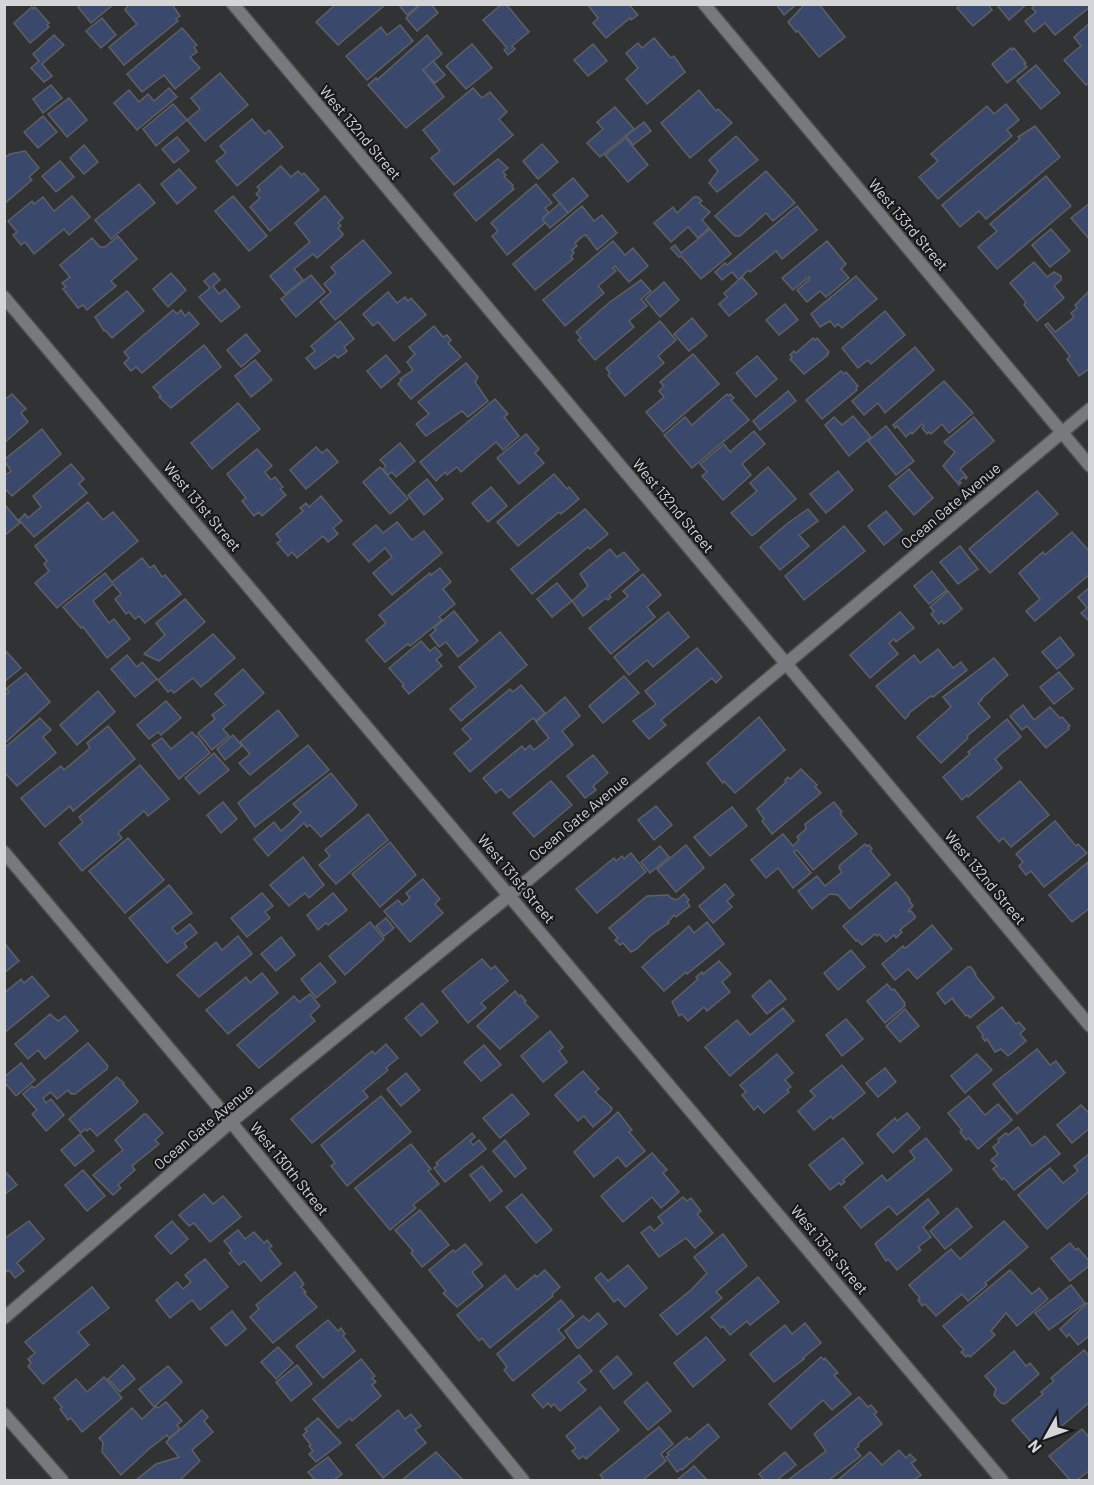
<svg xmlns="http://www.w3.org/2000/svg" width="1094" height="1485" font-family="Barlow,sans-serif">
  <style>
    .building { fill: #3a496b; stroke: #5f6063; stroke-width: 1.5 }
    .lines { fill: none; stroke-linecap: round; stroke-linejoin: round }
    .street-casing { stroke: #4d4e50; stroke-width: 15 }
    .street { stroke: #77797c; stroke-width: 12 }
    .labels { text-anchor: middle; stroke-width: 4.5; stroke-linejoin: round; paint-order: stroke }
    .street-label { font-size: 15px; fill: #d4d5d7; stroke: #19191b }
  </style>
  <rect width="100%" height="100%" fill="#303234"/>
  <g class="building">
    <path d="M82 4H114L91 23 78 7Z"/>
    <path d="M172 4 180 16 176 19 178 21 124 65 109 47 137 24 125 10 129 4Z"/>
    <path d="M336 4H386L338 45 316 22Z"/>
    <path d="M398 4H420L407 15Z"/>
    <path d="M421 4H431L438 13 417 31 406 18Z"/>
    <path d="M502 4H506L529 32 512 46 515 49 508 55 504 50 507 48 483 20Z"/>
    <path d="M587 4 629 5 638 15 631 20 630 18 606 38 593 23 598 18Z"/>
    <path d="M776 4H797L784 15Z"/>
    <path d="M805 4H819L845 37 819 57 798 31 796 32 788 22Z"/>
    <path d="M961 4H988L992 10 973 26 957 8Z"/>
    <path d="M996 4H1027L1009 20Z"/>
    <path d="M1036 4H1090V7L1055 35 1045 23 1034 32 1025 21 1036 12 1032 8Z"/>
    <path d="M32 7 33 9 35 7 49 23 47 25 49 27 30 43 14 23Z"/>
    <path d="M102 18 116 35 101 48 86 31Z"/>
    <path d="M1090 23V82L1086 85 1064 60 1081 46 1074 37Z"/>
    <path d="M400 25 413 41 367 80 346 56 381 27 387 35Z"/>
    <path d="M182 28 197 45 194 47 197 52 190 57 200 68 175 89 164 75 142 92 127 74Z"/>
    <path d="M54 35 64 45 42 64 52 76 44 82 31 68 39 61 33 54Z"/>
    <path d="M427 35 442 54 423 70 444 97 406 128 368 85 376 78 377 80Z"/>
    <path d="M654 38 671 58 674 56 685 72 647 104 626 79 638 68 626 53 638 43 642 48Z"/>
    <path d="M472 44 492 68 466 89 446 66Z"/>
    <path d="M593 44 607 61 588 76 574 60Z"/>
    <path d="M1011 48 1012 50 1014 48 1026 63 1024 64 1027 67 1007 83 992 64Z"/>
    <path d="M433 61 445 75 435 83 423 70Z"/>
    <path d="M1036 65 1060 93 1041 109 1017 81Z"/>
    <path d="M220 73 248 105 205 141 187 120 200 109 191 98Z"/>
    <path d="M51 85 62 98 43 113 33 99Z"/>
    <path d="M169 88 177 97 137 130 114 103 129 90 139 102 148 94 154 101Z"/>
    <path d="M473 88 482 98 490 92 507 112 499 119 513 135 454 185 431 158 440 151 423 130Z"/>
    <path d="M699 90 716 111 718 109 732 123 690 158 661 123Z"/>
    <path d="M69 98 87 120 67 137 48 114Z"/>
    <path d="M173 104 187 120 156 146 143 129Z"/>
    <path d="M1006 104 1019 120 1007 130 1012 136 938 199 919 177 938 161 931 154 987 106 994 114Z"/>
    <path d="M615 107 634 129 600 157 587 143 603 129 597 122Z"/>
    <path d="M43 116 57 132 38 148 24 132Z"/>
    <path d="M252 119 265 134 269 130 283 147 237 186 216 161 226 153 220 146Z"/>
    <path d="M644 122 651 131 633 145 626 136Z"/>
    <path d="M1035 126 1060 157 986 219 979 211 960 227 942 205 1020 139 1018 137Z"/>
    <path d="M736 136 758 160 717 192 709 183 718 171 709 160Z"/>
    <path d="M177 137 189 151 174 163 162 149Z"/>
    <path d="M626 138 648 165 628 182 605 155Z"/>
    <path d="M542 144 558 162 538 179 523 161Z"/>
    <path d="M84 145 98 162 84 174 70 158Z"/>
    <path d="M25 151 39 168 29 177 32 180 4 204V158L10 154Z"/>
    <path d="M498 159 508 168 503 172 506 175 504 177 513 185 512 187 514 189 476 221 454 194Z"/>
    <path d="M60 161 74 177 56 192 42 176Z"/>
    <path d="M281 166 291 177 298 171 302 175 304 173 319 190 270 231 250 207 260 198 256 194 260 190 257 187Z"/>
    <path d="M179 169 196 188 177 204 161 184Z"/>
    <path d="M766 171 795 203 773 221 766 213 740 236H735L715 216Z"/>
    <path d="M1046 176 1071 206 997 269 978 247 997 231 990 224Z"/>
    <path d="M573 178 588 196 568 213 553 195Z"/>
    <path d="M139 184 155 203 111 239 95 220Z"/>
    <path d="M536 184 552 203 545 208 549 213 543 218 545 223 507 255 492 236 498 231 491 223Z"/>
    <path d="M72 196 90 217 69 235 64 229 34 254 25 242 21 245 13 235 17 232 8 221 32 201 34 204 43 197 54 211Z"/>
    <path d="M233 196 267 236 249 251 215 211Z"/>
    <path d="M325 196 343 218 338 223 341 226 338 228 343 234 342 236 317 258 313 254 294 269 303 280 285 294 270 276 310 242 295 223Z"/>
    <path d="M694 197H698L702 201 699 203 710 212 702 220 709 228 698 238 688 227 671 242 654 223 673 207 677 213Z"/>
    <path d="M560 203 568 213 550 228 543 220V218Z"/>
    <path d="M1090 203V240L1071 218Z"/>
    <path d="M582 206 594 221 602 215 617 233 597 250 586 235 583 236 575 243 577 246 572 250 574 252 571 257 573 259 535 290 513 264Z"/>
    <path d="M797 206 817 230 782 259 776 251 750 272 748 270 739 280 732 272 722 280 715 272 725 263 727 265Z"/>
    <path d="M710 229 731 254 701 279 681 256 679 257 671 248 675 245 681 253Z"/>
    <path d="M1051 229 1070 251 1050 267 1032 245Z"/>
    <path d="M118 236 137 259 111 281 116 286 87 310 83 305 78 308 63 289 66 287 62 283 70 277 60 265 92 238 100 247H105Z"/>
    <path d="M363 240 391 273 335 320 320 302 331 292 324 284 336 273 331 267Z"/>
    <path d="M613 241 625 255 633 248 648 266 629 282 615 266 613 268 616 271 598 286 604 293 565 326 543 300Z"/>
    <path d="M827 241 846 264 841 269 849 278 826 297 820 291 807 302 797 290 810 279 809 277 793 290 782 278Z"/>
    <path d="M1034 262 1047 277 1054 272 1061 276V280L1054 286 1064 298 1037 321 1024 305 1026 302 1010 283Z"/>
    <path d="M171 273 186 290 168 307 153 289Z"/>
    <path d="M214 273 220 280 213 286 219 294 225 289 240 307 221 322 199 297 210 288 204 281Z"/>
    <path d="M311 275 325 292 296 317 281 299Z"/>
    <path d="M856 276 877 299 842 328 838 324 835 327 830 321 820 327 811 314Z"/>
    <path d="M742 277 757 294 729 316 719 304 727 297 724 293Z"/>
    <path d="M641 280 651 291 641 299 647 306 629 321 634 327 595 360 578 340 581 338 576 332 610 302Z"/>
    <path d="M664 282 679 300 660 317 645 299Z"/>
    <path d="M1090 290V368L1079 376 1067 359 1070 356 1045 325 1048 323 1055 332 1074 317 1071 313 1077 308 1075 305Z"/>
    <path d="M127 291 144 311 112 338 105 330 104 331 95 317Z"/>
    <path d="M388 292 397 303 405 297 408 301 411 298 426 315 394 341 378 322 373 326 363 314Z"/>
    <path d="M785 304 798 320 779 335 766 320Z"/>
    <path d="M173 310 177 314 181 310 185 316 189 312 199 324 142 373 136 367 131 371 124 363 129 358 124 352Z"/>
    <path d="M885 311 905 335 871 364 868 360 858 368 842 348Z"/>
    <path d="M692 318 707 336 689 351 674 334Z"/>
    <path d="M340 321 354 339 344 347 347 351 338 358 335 355 315 369 306 358 315 351 311 346Z"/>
    <path d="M660 321 676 340 658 356 664 363 625 396 608 375 610 373 606 368Z"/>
    <path d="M434 326 443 337 447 335 451 340 448 343 461 357 411 399 398 384 402 380 400 379 413 370 407 362 415 354 409 347Z"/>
    <path d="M246 334 260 351 241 367 227 350Z"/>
    <path d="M813 338 815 340 817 338 829 352 827 354 828 355 804 374 790 359 792 357 790 355 794 351 796 353Z"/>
    <path d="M204 345 221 367 171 408 159 397 161 396 153 387Z"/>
    <path d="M915 347 934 370 885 413 878 403 864 415 852 401Z"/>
    <path d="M693 354 719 384 663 432 646 412 664 397 659 391 664 386 660 382Z"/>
    <path d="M386 355 400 372 381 388 367 371Z"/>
    <path d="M757 356 777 379 756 397 736 373Z"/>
    <path d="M255 360 272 380 251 397 235 376Z"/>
    <path d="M466 363 478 377 475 382 488 401 468 417 462 411 426 436 416 424 429 414 418 402Z"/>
    <path d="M841 371 844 374 846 372 858 386 856 388 857 390 822 419 806 400Z"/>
    <path d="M944 381 973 413 949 433 942 424 931 434 929 432 927 434 922 428 924 426 922 424 912 434 911 432 906 437 897 426 895 428 893 425Z"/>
    <path d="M788 391 796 401 760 430 753 421Z"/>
    <path d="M12 394 26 409 21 413 28 422 4 443V400Z"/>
    <path d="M727 394 729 396 730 394 734 398 731 400 749 420 692 468 664 435 685 417 692 425Z"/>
    <path d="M495 399 508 414 504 417 519 436 503 450 496 442 461 472 457 467 447 475 445 472 436 481 420 462Z"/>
    <path d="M238 403 260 429 212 469 191 443Z"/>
    <path d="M853 416 871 437 849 456 825 425 834 417 842 425Z"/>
    <path d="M974 417 994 441 960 469 967 477 966 479 964 477 959 481 961 483 959 485 943 466 955 452 944 442Z"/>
    <path d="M886 426 914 461 896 475 868 441Z"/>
    <path d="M42 429 61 454 12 496 4 488V476L11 471 4 460Z"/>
    <path d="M754 431 765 444 742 464 751 475 723 500 702 476 707 472 700 464 724 444 730 452Z"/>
    <path d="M526 434 539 449 535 453 544 463 519 484 497 458Z"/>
    <path d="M400 443 415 461 396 477 392 472 388 475 383 469 386 466 380 460Z"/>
    <path d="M316 447 322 453 327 449 338 462 306 489 290 470Z"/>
    <path d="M257 449 272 466 265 472 271 480 275 477 283 487 280 489 286 495 262 516 259 512 254 516 242 501 246 498 227 474Z"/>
    <path d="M71 464 84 479 79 484 87 493 34 537 19 520 25 514 28 518 41 507 33 496Z"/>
    <path d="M380 467 408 499 390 514 363 482Z"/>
    <path d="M768 467 796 499 752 536 731 513 757 491 750 483Z"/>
    <path d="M909 469 933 498 914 515 889 486Z"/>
    <path d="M838 471 853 490 826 513 810 494Z"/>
    <path d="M554 474 567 489 569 487 579 499 561 514 559 512 518 546 497 522Z"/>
    <path d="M427 479 443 499 424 515 408 495Z"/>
    <path d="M491 487 507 506 488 522 472 503Z"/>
    <path d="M1037 491 1058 514 990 573 969 549Z"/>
    <path d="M321 496 342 521 333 528 338 534 328 542 323 536 297 558 292 552 288 556 277 543 281 540 276 534 303 511 300 508 306 503 309 507Z"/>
    <path d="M88 502 103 520 113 512 138 541 57 608 35 583 49 571 44 564 47 561 35 546Z"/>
    <path d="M6 506 20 523 4 536V507Z"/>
    <path d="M585 509 608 534 590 549 588 547 532 594 511 569Z"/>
    <path d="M808 509 818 521 799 535 809 546 780 570 760 547 788 523Z"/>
    <path d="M886 511 902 530 884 545 868 526Z"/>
    <path d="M397 522 412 540 424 531 442 553 392 595 373 573 392 557 385 548 369 562 353 544 376 525 383 533Z"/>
    <path d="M844 526 865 551 804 600 785 576Z"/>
    <path d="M1072 532 1090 552V574L1035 621 1026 611 1040 599 1019 573 1043 552 1045 555Z"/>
    <path d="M960 546 978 569 958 584 940 562Z"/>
    <path d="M610 549 617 557 624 552 639 570 609 595 611 597 608 600 606 598 583 616 572 601 588 586 580 574Z"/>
    <path d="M142 558 150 568 154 565 162 577 165 575 181 594 145 623 139 616 135 619 129 612 126 614 115 599 121 594 113 584 93 601 109 623 114 619 130 639 107 658 83 627 81 628 63 607 105 573 112 582Z"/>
    <path d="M440 568 451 582 443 589 455 604 439 617 442 620 410 646 408 644 385 662 366 640 386 623 379 615 430 573 431 575Z"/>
    <path d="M932 571 947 590 929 604 914 586Z"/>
    <path d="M643 574 661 595 647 607 655 617 611 654 589 628 628 596 623 591Z"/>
    <path d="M557 583 572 601 552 617 537 599Z"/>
    <path d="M1090 587V622L1081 613 1087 608 1078 597Z"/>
    <path d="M948 591 962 609 944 624 942 621 939 624 931 614 934 611 930 607Z"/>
    <path d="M185 599 205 622 159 661 144 654 165 635 156 623Z"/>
    <path d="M454 611 478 641 458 657 446 642 439 647 430 635 436 630 434 628Z"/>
    <path d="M668 612 689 637 653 667 647 660 629 675 614 657Z"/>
    <path d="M900 612 914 628 896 642 894 639 889 643 898 654 870 678 850 655Z"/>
    <path d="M500 632 527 665 461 721 450 709 476 687 459 667Z"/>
    <path d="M213 634 235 658 201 687 193 678 174 693 171 690 168 692 158 680Z"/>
    <path d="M1060 637 1074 655 1057 669 1042 652Z"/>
    <path d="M421 641 430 651 435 647 442 655 436 660 442 666 409 694 402 686 404 685 389 668Z"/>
    <path d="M697 648 722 677 716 683 712 678 661 720 666 725 649 739 633 721 656 704 645 691Z"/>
    <path d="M4 649 21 668 4 682Z"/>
    <path d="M938 649 953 668 961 662 967 670 933 697 931 696 908 714 909 715 905 719 876 686 914 655 920 663Z"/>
    <path d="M127 655 137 667 142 662 157 679 135 697 111 669Z"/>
    <path d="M994 658 1008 675 981 699 982 700 978 703 990 717 967 736 968 738 941 763 917 737 951 707 943 697Z"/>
    <path d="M243 669 264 693 223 729 229 736 212 750 198 733 215 719 212 715 225 705 215 694Z"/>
    <path d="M1059 672 1073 689 1054 704 1040 687Z"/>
    <path d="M26 673 50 702 5 743 4 696 9 692 6 689Z"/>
    <path d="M624 676 639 693 603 723 589 706Z"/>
    <path d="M521 685 545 713 536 721 533 718 470 772 454 753 471 739 462 729 510 689 513 692Z"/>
    <path d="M98 691 115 712 77 745 60 725Z"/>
    <path d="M565 697 580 716 562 731 573 745 509 798 501 789 496 793 483 778 522 746 525 750 530 745 534 750 549 738 536 722Z"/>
    <path d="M166 701 181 718 161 735 158 732 149 739 137 725Z"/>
    <path d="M1023 705 1034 720 1050 707 1060 718 1062 717 1070 726 1068 727 1069 729 1046 748 1027 726 1022 730 1010 716Z"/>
    <path d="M278 710 298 736 250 775 239 763 250 754 240 742Z"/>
    <path d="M759 717 785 750 735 793 724 781 723 783 707 763Z"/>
    <path d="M40 718 51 730 43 737 56 753 17 786 4 772V748Z"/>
    <path d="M1007 719 1021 737 995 759 1002 768 968 797 967 795 962 800 943 777 970 754 968 752Z"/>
    <path d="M108 726 135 759 73 811 70 806 45 827 21 798 61 766 64 770 90 748 87 743Z"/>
    <path d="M192 732 196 737 197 736 210 753 179 779 152 745 162 738 171 749Z"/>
    <path d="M233 735 242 746 225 760 217 749Z"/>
    <path d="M308 745 329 770 255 827 238 803Z"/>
    <path d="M214 753 229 770 199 794 185 778Z"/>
    <path d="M593 755 608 773 593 786 596 790 585 798 567 776Z"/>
    <path d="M140 765 169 799 148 816 144 811 118 833 122 838 82 871 59 843 83 822 79 817Z"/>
    <path d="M801 769 817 785 815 787 821 793 772 834 762 821 764 819 757 809 786 782 785 780 788 777 790 779Z"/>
    <path d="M331 773 357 805 354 809 321 837 310 825 307 827 304 823 268 856 254 839 274 822 281 831 289 824 301 812 293 804Z"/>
    <path d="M551 781 572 805 534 837 513 813Z"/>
    <path d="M1020 781 1049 815 1011 847 1003 838 999 842 977 817Z"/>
    <path d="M223 802 237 819 221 833 207 815Z"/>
    <path d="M834 802 842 812 840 814 857 834 813 870 797 850 794 852 811 873 793 888 778 868 766 878 751 860 783 834 793 846 799 840 797 837 806 829 805 824Z"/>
    <path d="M656 806 672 825 654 840 638 820Z"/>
    <path d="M732 807 747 826 710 856 694 837Z"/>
    <path d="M368 814 388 840 336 884 319 865 330 856 325 850Z"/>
    <path d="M1055 821 1076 846 1078 844 1087 853 1044 887 1031 871 1026 875 1019 866 1023 862 1016 854Z"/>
    <path d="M128 838 164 880 125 913 89 871Z"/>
    <path d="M390 842 416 875 380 907 352 874Z"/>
    <path d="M865 844 867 846 869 845 872 849 870 851 890 875 850 909 838 895 830 894 812 909 798 891 817 876 825 886 842 872 839 868 840 865Z"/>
    <path d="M686 845 704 868 676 892 657 869Z"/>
    <path d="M660 846 669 857 650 873 641 862Z"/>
    <path d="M631 853 646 872 597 913 576 889 614 858 616 861 622 856 624 859Z"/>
    <path d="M303 857 324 885 309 898 305 893 289 906 270 885Z"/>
    <path d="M1088 862 1090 908 1072 922 1049 895Z"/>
    <path d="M423 879 440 899 435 904 443 913 410 942 384 911 398 900 402 905 410 898 406 893Z"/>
    <path d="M896 882 910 899 909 900 913 906 908 911 909 912 911 911 915 916V918L900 930 902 932 896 938 894 935 886 942 879 934 877 936 875 934 862 945 857 940 856 941 843 926Z"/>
    <path d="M725 884 734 895 727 901 732 907 713 923 699 906Z"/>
    <path d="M169 885 192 913 172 928 177 934 190 924 197 933 184 943 187 947 167 963 129 918Z"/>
    <path d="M262 893 273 906 265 912 270 918 247 937 231 918Z"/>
    <path d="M333 893 347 910 328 925 326 923 318 930 307 915Z"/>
    <path d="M684 894 689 900 687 902 690 906 676 917 674 915 668 922 669 923 651 935 637 949 631 952 623 943 620 945 615 940 618 938 609 928 647 896 668 895 671 898 677 900Z"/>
    <path d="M386 918 394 928 384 936 376 926Z"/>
    <path d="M370 922 384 939 345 975 329 956Z"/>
    <path d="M707 922 724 944 687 974 686 972 664 991 642 967 689 926 694 933Z"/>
    <path d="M932 925 952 949 917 979 908 969 895 980 882 964 903 946 904 948 907 947Z"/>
    <path d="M238 936 252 954 199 997 177 975 216 942 222 950Z"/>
    <path d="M281 937 295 955 276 971 261 954Z"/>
    <path d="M6 945 19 961 4 973V946Z"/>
    <path d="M851 950 865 967 838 990 824 973Z"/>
    <path d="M482 959 491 969 495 966 508 981 481 1003 486 1008 468 1023 442 991Z"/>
    <path d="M719 961 731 974 722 982 730 992 707 1011 704 1007 688 1021 682 1014 679 1016 672 1002 698 979 696 977 702 972 703 974Z"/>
    <path d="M320 963 336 982 316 998 301 979Z"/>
    <path d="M968 967H971L976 974 975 975 994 998 970 1018 968 1015 966 1016 953 1000V998L945 1004 937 993Z"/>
    <path d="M262 973 278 993 228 1034 206 1010 246 977 250 983Z"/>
    <path d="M32 976 49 996 4 1033V993L21 979 24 983Z"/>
    <path d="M770 980 786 999 767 1014 752 996Z"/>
    <path d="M887 984 892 990 894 989 905 1003 904 1004 905 1006 885 1023 867 1001Z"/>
    <path d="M515 991 519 996 521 995 526 1001 524 1002 538 1017 500 1049 477 1026Z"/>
    <path d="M310 994 320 1006 310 1015 315 1021 259 1068 237 1045 294 996 299 1002Z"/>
    <path d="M422 1003 438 1022 421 1036 405 1018Z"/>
    <path d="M1002 1007 1016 1024 1019 1022 1025 1029 1020 1034 1026 1041 1008 1056 1001 1049 995 1052 987 1039 985 1041 982 1037 983 1035 977 1027Z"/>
    <path d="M783 1008 794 1021 730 1076 705 1047 737 1020 750 1035Z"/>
    <path d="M905 1009 919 1026 900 1042 886 1026Z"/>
    <path d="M50 1014 58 1021 65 1016 78 1031 45 1059 38 1050 28 1059 15 1044Z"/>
    <path d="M846 1019 863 1039 842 1056 826 1035Z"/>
    <path d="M550 1031 563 1047 559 1051 567 1062 543 1082 521 1056Z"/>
    <path d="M88 1043 108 1066 107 1069 75 1094H71L68 1090 57 1099 51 1092 43 1098 46 1103 51 1099 64 1115 46 1131 32 1114 37 1110 23 1094 32 1086 34 1088Z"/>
    <path d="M386 1044 398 1058 386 1068 388 1070 363 1091 368 1097 312 1143 291 1119 372 1051 375 1054Z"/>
    <path d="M484 1045 501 1065 481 1081 464 1062Z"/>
    <path d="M1037 1049 1050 1065 1056 1061 1065 1073 1017 1114 993 1084Z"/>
    <path d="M777 1054 793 1073 785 1080 791 1087 787 1090 789 1092 764 1113 758 1106 754 1110 742 1095 746 1092 740 1085Z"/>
    <path d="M977 1054 992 1070 965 1093 951 1076Z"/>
    <path d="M21 1063 35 1080 16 1096 4 1082V1077Z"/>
    <path d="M842 1065 865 1093 833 1119 831 1116 814 1130 798 1111 815 1096 810 1091Z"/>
    <path d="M885 1068 896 1082 878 1097 866 1083Z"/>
    <path d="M583 1071 599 1089 595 1092 612 1108 611 1111 593 1127 584 1116 578 1121 555 1095Z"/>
    <path d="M406 1073 420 1090 401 1106 387 1089Z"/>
    <path d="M117 1077 124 1083 123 1084 138 1101 136 1104 97 1136 90 1128 87 1131 85 1129 81 1133 69 1119Z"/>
    <path d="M512 1094 529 1114 500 1138 483 1118Z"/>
    <path d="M381 1096 411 1132 347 1186 331 1166 335 1163 321 1145Z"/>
    <path d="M969 1096 985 1115 998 1104 1012 1120 978 1149 969 1138 966 1140 960 1132 962 1130 948 1113Z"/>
    <path d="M1081 1105 1090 1114V1128L1072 1143 1057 1125Z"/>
    <path d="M618 1112 632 1130 629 1132 645 1151 626 1167 618 1157 594 1177 574 1152Z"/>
    <path d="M907 1113 920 1128 893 1153 877 1134 895 1118 897 1121Z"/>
    <path d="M144 1114H146L163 1133 155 1140 159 1144 132 1166 135 1170 118 1185 121 1188 113 1195 93 1175 123 1150 115 1140Z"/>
    <path d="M1018 1127 1032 1146 1045 1136 1060 1154 1014 1190 1004 1178 1002 1180 993 1169 997 1166 991 1160 998 1154 993 1147 999 1142 998 1139 1006 1133 1008 1135Z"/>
    <path d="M472 1133 475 1137 470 1141 473 1145 479 1140 486 1149 445 1182 434 1168 438 1165 436 1163Z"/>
    <path d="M80 1134 94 1151 75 1166 61 1150Z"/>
    <path d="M843 1138 863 1163 843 1180 845 1182 841 1185 839 1183 830 1190 809 1165Z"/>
    <path d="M926 1138 952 1170 897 1215 889 1206 861 1228 844 1207 882 1175 887 1181 915 1158 910 1151Z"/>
    <path d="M505 1140 526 1168 515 1177 493 1151Z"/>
    <path d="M411 1144 431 1169 428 1171 439 1184 413 1205 416 1208 390 1230 355 1188Z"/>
    <path d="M652 1153 667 1170 663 1173 679 1192 661 1208 652 1197 623 1222 601 1196Z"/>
    <path d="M1090 1153V1191L1047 1229 1018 1195 1050 1168 1063 1183 1078 1171 1074 1166Z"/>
    <path d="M482 1166 502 1191 490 1201 470 1175Z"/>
    <path d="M4 1170 17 1185 4 1195Z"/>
    <path d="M83 1170 105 1196 87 1211 65 1185Z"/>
    <path d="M204 1194 213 1204 223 1196 241 1217 210 1242 194 1223 189 1226 179 1215Z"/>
    <path d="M522 1194 552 1230 536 1243 506 1207Z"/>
    <path d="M683 1197 687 1201 691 1198 701 1211 697 1214 713 1233 695 1248 686 1238 659 1257 641 1233 650 1226 654 1231 663 1223 658 1217Z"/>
    <path d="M928 1199 939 1213 923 1227 931 1237 918 1247 921 1250 897 1270 888 1259 886 1261 875 1244Z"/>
    <path d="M957 1208 972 1227 945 1249 930 1231Z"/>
    <path d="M420 1210 449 1245 422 1267 411 1253 413 1251 395 1230Z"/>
    <path d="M29 1221 44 1239 17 1263 24 1271 15 1278 9 1270 4 1273V1239Z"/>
    <path d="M172 1221 188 1239 171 1254 155 1236Z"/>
    <path d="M1004 1221 1028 1247 985 1283 987 1285 968 1301 962 1294 936 1316 925 1304 922 1306 918 1300 920 1298 909 1285 951 1249 960 1259Z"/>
    <path d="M238 1230 245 1239 254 1232 264 1243 267 1240 272 1246 269 1248 281 1264 261 1281 244 1261 239 1265 229 1253 232 1251 224 1241Z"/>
    <path d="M723 1234 747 1266 716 1292 722 1298 677 1335 660 1315 691 1290 707 1273 694 1257Z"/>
    <path d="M1070 1243 1076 1250 1078 1248 1090 1262 1088 1264 1089 1266 1070 1281 1051 1258Z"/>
    <path d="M465 1244 482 1264 472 1272 483 1286 457 1307 443 1293 446 1291 429 1270 453 1250 455 1252Z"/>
    <path d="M205 1259 228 1287 200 1310 192 1300 170 1318 156 1300 177 1282 183 1289 191 1282 185 1275Z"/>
    <path d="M628 1265 647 1288 625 1307 618 1299 614 1302 595 1278 601 1273 608 1281Z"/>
    <path d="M545 1270 560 1287 552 1294 553 1296 490 1348 482 1338 479 1341 457 1315 505 1275 517 1290 535 1275 537 1277Z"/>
    <path d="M1010 1270 1032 1294 1039 1288 1048 1299 1017 1326 1006 1313 991 1331 995 1335 970 1357 968 1355 966 1357 961 1352 964 1350 943 1326Z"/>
    <path d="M295 1272 304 1284 301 1287 306 1292 304 1293 317 1307 273 1343 250 1317 259 1309 256 1305Z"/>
    <path d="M758 1277 779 1302 750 1325 747 1321 730 1335 723 1326 721 1328 711 1317Z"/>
    <path d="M1071 1285 1085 1303 1049 1330 1035 1313Z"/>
    <path d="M92 1287 109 1308 78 1332 89 1345 43 1384 28 1366 31 1363 28 1359 35 1353 25 1342Z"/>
    <path d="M561 1300 574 1316 558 1330 565 1338 513 1381 504 1370 507 1367 497 1354Z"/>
    <path d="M1087 1303 1090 1306V1335L1078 1345 1069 1334 1067 1337 1060 1329Z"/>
    <path d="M232 1311 246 1329 226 1346 211 1328Z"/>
    <path d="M598 1313 607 1324 579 1348H577L565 1331 583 1316 589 1321Z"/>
    <path d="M328 1320 338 1331 341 1328 345 1334 343 1336 355 1351 323 1378 296 1346Z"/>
    <path d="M805 1323 821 1343 803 1358 804 1359 774 1382 750 1354 785 1325 792 1334Z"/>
    <path d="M706 1337 725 1360 693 1387 674 1363Z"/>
    <path d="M278 1347 293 1363 276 1379 261 1362Z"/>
    <path d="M1084 1350 1090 1357V1402L1036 1448 1012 1420 1043 1394 1041 1392 1054 1381 1051 1378Z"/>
    <path d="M1014 1351 1026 1366 1030 1363 1039 1374 1005 1404 1001 1403 994 1395 996 1389 985 1376Z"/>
    <path d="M579 1355 592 1371 578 1382 586 1390 560 1411 554 1404 551 1407 548 1403 543 1408 532 1395Z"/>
    <path d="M617 1356 632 1374 614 1389 600 1371Z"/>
    <path d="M821 1357 824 1360 825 1358 838 1373 834 1375 851 1394 832 1410 823 1400 791 1429 769 1404Z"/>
    <path d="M361 1359 375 1376 372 1378 376 1382 372 1385 381 1396 352 1421 350 1418 338 1428 313 1399Z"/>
    <path d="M123 1365 135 1379 120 1392 108 1379Z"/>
    <path d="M297 1365 312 1384 291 1401 276 1382Z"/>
    <path d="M168 1366 182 1382 154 1407 139 1389Z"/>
    <path d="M104 1377 122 1398 82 1432 71 1418 68 1420 60 1409 62 1407 54 1398 76 1379 87 1392Z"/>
    <path d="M647 1382 671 1411 648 1430 624 1402Z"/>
    <path d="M859 1397 868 1407 871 1405 877 1412 874 1414 882 1424 858 1444 859 1446 855 1449 861 1456 829 1480H788L826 1451 814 1434Z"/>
    <path d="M166 1402 182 1421 177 1425 180 1429 169 1438 167 1435 149 1449 121 1475 102 1452 103 1442 99 1438 132 1408 142 1419 156 1406 158 1408Z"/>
    <path d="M600 1407 619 1430 586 1459 583 1456 579 1459 572 1451 576 1448 566 1436Z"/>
    <path d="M202 1410 208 1417 204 1421 213 1432 192 1450 200 1461 180 1480H136L156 1464 179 1457 166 1442Z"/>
    <path d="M398 1410 405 1419 411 1414 421 1426 415 1430 426 1443 383 1478 356 1445Z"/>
    <path d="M318 1418 341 1443 316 1462 309 1454 313 1451 309 1446 311 1445 303 1435 307 1431 305 1429Z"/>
    <path d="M708 1424 719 1437 682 1470 681 1469 677 1472 666 1457 669 1455 667 1453 687 1437 689 1440Z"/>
    <path d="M659 1427 673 1444 661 1454 666 1461 643 1480H602L603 1478 600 1475Z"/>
    <path d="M1082 1429 1090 1438V1470L1077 1480H1070L1049 1456Z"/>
    <path d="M899 1450 906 1458 910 1454 916 1460 911 1463 921 1475 914 1480H838L870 1452 882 1465Z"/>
    <path d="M436 1452 463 1480H402Z"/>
    <path d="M785 1452 796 1465 777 1480H764L759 1474Z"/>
    <path d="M328 1457 342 1474 334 1480H315L308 1472Z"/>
    <path d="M694 1466 707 1480H677Z"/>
  </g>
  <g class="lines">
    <g class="street-casing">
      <g id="street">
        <path d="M233 4 1090 1026"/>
        <path d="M704 4 1090 466"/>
        <path d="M4 297 1002 1480"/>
        <path d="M4 852 231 1122 523 1480"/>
        <path d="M4 1318 231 1122 510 895 1090 409"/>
        <path d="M4 1414 62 1480"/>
      </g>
    </g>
    <use href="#street" class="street"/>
  </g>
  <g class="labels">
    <g class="street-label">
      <text transform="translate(360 133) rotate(50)" y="5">West 132nd Street</text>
      <text transform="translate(908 225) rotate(50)" y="5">West 133rd Street</text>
      <text transform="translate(673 506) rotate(50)" y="5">West 132nd Street</text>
      <text transform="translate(951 506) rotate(-40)" y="5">Ocean Gate Avenue</text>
      <text transform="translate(202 507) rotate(50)" y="5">West 131st Street</text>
      <text transform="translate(579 818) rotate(-40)" y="5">Ocean Gate Avenue</text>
      <text transform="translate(985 878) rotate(50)" y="5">West 132nd Street</text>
      <text transform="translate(516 879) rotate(50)" y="5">West 131st Street</text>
      <text transform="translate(204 1127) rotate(-40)" y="5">Ocean Gate Avenue</text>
      <text transform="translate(289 1169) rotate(51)" y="5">West 130th Street</text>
      <text transform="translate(829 1250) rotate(50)" y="5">West 131st Street</text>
    </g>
  </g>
  <rect width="1094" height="1485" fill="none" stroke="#d4d5d7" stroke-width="12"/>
  <g transform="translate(1046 1437) rotate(230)" stroke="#19191b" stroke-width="4.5" paint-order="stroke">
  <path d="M0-4.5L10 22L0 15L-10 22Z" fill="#d4d5d7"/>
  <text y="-9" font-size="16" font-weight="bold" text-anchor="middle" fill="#d4d5d7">N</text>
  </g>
</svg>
